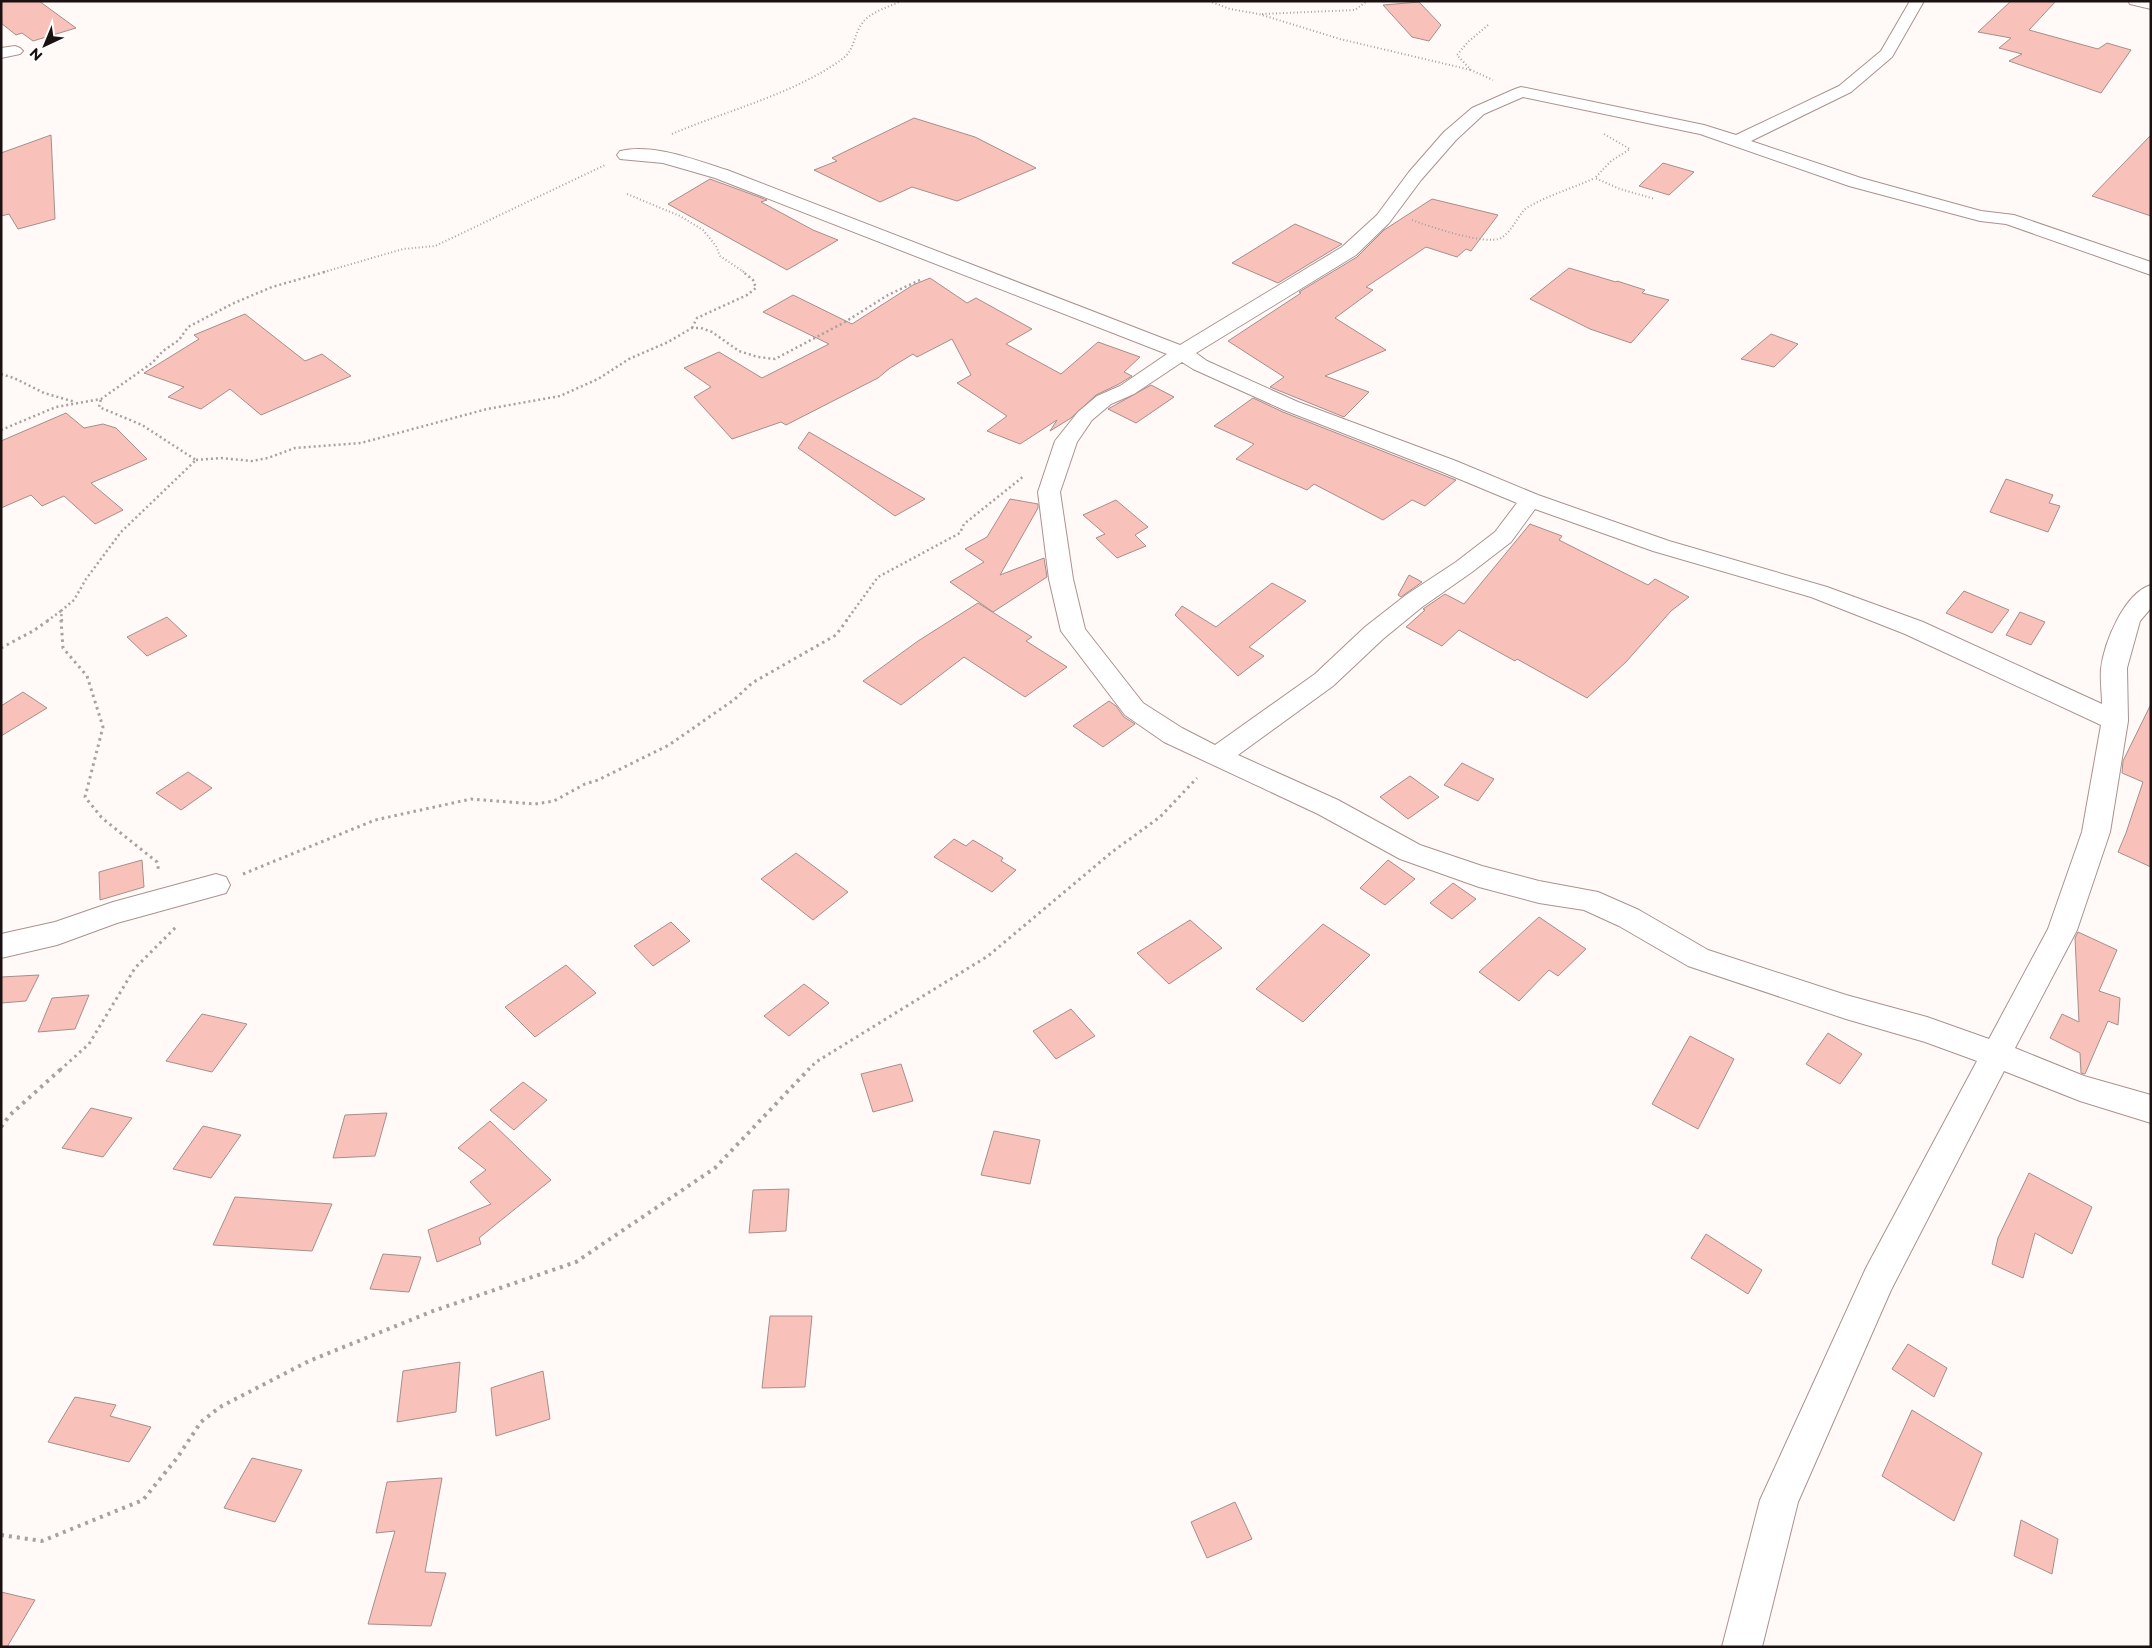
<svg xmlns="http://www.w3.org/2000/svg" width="2152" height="1648" font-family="Montserrat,sans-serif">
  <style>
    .building { fill: #f8c2bb; stroke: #a78e8b }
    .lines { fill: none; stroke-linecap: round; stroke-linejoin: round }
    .minor-casing { stroke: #ab928f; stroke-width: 2 }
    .path-far3 { stroke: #a8a1a0; stroke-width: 2; stroke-dasharray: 1 2.5; stroke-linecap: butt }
    .path-far2 { stroke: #a8a1a0; stroke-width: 2.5; stroke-dasharray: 2 3; stroke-linecap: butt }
    .path-far1 { stroke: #a8a1a0; stroke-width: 3; stroke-dasharray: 2.5 4; stroke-linecap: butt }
    .path { stroke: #a8a1a0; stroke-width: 4; stroke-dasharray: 3 5; stroke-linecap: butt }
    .minor { fill: #fff; fill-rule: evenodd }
  </style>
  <rect width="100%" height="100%" fill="#fff9f8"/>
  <g class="building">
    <path d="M1 1H39L76 28 33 41 22 33 16 35 1 23Z"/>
    <path d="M2011 1H2056L2029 30 2098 49 2107 43 2131 50 2101 93 2009 61 2022 54 1999 48 2011 38 1978 32Z"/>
    <path d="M1419 2 1441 25 1429 41 1412 37 1383 5Z"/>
    <path d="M914 118 975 137 1036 168 957 201 912 187 880 202 814 170 837 161 832 158Z"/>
    <path d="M51 135 55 219 18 229 9 214 1 216V153Z"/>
    <path d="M2151 135V216L2092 196Z"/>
    <path d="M1663 163 1694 172 1669 195 1639 186Z"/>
    <path d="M710 179 767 200 761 202 813 230 838 240 787 270 668 204Z"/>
    <path d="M1432 199 1498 215 1471 251 1466 249 1457 257 1426 247 1366 287 1373 290 1335 318 1386 350 1325 376 1369 392 1344 417 1270 387 1284 377 1228 341 1301 293 1299 292 1357 257 1384 230Z"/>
    <path d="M1295 224 1342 244 1278 283 1232 263Z"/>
    <path d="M1569 268 1616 282 1617 281 1645 290 1642 293 1669 300 1631 343 1590 329 1530 299Z"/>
    <path d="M930 278 967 303 976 298 1032 329 1006 344 1061 374 1098 342 1140 357 1124 372 1132 376 1119 384 1096 395 1071 418 1050 431 1057 420 1020 444 987 431 1007 416 957 383 971 375 952 339 917 357 913 354 890 368 878 378 786 425 781 422 732 439 694 397 711 387 684 368 719 352 762 378 829 344 763 312 793 295 852 324 913 285Z"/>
    <path d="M245 314 305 361 322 354 351 376 261 415 230 389 201 409 168 397 184 387 144 373 199 339 194 335Z"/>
    <path d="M1771 334 1798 344 1774 367 1741 359Z"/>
    <path d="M1151 385 1174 397 1136 423 1108 409Z"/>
    <path d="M1253 398 1283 412 1456 480 1425 506 1412 500 1383 520 1314 484 1307 490 1236 459 1254 444 1214 426Z"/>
    <path d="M66 413 84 428 103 424 116 428 147 459 91 483 123 510 95 524 64 496 42 506 31 495 1 508V441Z"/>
    <path d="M809 432 925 499 895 516 798 448Z"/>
    <path d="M2006 479 2053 495 2049 503 2060 506 2048 532 1990 512Z"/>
    <path d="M1010 499 1038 504V508L1000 575 1044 558 1047 577 993 612 950 582 984 562 965 549 987 537Z"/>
    <path d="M1116 500 1148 527 1135 535 1146 546 1117 558 1096 538 1105 534 1083 515Z"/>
    <path d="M1530 524 1562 536 1559 540 1648 585 1655 579 1689 597 1671 611 1626 662 1587 698 1517 659 1515 661 1459 630 1442 646 1406 627 1425 610 1423 609 1445 594 1464 604Z"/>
    <path d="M1409 575 1422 582 1401 597 1398 595Z"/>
    <path d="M1272 583 1306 601 1249 647 1264 656 1238 676 1175 615 1182 606 1216 627Z"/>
    <path d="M1964 591 2009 610 1992 633 1946 613Z"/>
    <path d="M978 603 1032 637 1026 641 1067 667 1025 697 964 657 901 705 863 681 918 641Z"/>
    <path d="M2020 612 2045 622 2031 645 2006 635Z"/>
    <path d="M167 617 187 636 147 656 127 637Z"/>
    <path d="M23 692 47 708 1 736V706Z"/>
    <path d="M1109 701 1116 706 1124 717 1135 724 1103 747 1073 726Z"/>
    <path d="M2151 704V867L2118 852 2126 833 2143 782 2122 773 2123 761Z"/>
    <path d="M1462 763 1494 779 1478 801 1444 785Z"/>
    <path d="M188 772 212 788 181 810 156 793Z"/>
    <path d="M1410 776 1439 797 1408 819 1380 797Z"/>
    <path d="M954 839 966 846 973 840 1003 858 1001 861 1016 870 992 892 934 857Z"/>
    <path d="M796 853 848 892 813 920 761 879Z"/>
    <path d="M142 860 144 887 100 900 99 872Z"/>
    <path d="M1388 860 1415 879 1385 905 1360 888Z"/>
    <path d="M1453 883 1476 899 1452 919 1430 903Z"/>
    <path d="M1539 917 1586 949 1558 976 1549 970 1519 1001 1479 972Z"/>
    <path d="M1190 920 1222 948 1169 984 1137 953Z"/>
    <path d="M671 922 690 941 653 966 634 946Z"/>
    <path d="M1323 924 1370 955 1303 1022 1256 989Z"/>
    <path d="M2078 932 2117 950 2099 991 2120 998 2118 1025 2108 1021 2085 1074 2081 1073 2080 1053 2050 1038 2062 1014 2079 1022 2075 938Z"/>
    <path d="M566 965 596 993 535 1037 505 1007Z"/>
    <path d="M39 975 26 1001 1 1003V977Z"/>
    <path d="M804 984 829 1003 789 1036 764 1016Z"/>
    <path d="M89 995 75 1029 38 1032 52 998Z"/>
    <path d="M1071 1009 1095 1036 1056 1059 1033 1031Z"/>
    <path d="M202 1014 247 1024 212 1072 166 1061Z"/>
    <path d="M1828 1033 1862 1054 1840 1084 1806 1064Z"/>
    <path d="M1690 1036 1734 1059 1698 1129 1652 1104Z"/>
    <path d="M901 1064 913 1101 873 1112 861 1074Z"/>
    <path d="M523 1082 547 1100 514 1130 490 1110Z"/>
    <path d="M91 1108 132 1118 103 1157 62 1148Z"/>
    <path d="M387 1113 375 1156 333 1158 345 1115Z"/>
    <path d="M490 1121 551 1180 479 1238 481 1244 437 1262 428 1230 491 1204 470 1182 486 1170 458 1148Z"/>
    <path d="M203 1126 241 1135 211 1178 173 1169Z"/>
    <path d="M994 1131 1040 1140 1030 1184 981 1175Z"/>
    <path d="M2029 1173 2092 1207 2072 1254 2035 1233 2023 1278 1992 1264 1998 1238Z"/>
    <path d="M789 1189 786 1231 749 1233 753 1190Z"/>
    <path d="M235 1197 332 1204 312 1251 213 1245Z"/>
    <path d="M1706 1234 1762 1270 1748 1294 1691 1258Z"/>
    <path d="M383 1254 421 1257 409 1292 370 1289Z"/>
    <path d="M770 1316H812L805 1387 762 1388Z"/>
    <path d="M1908 1344 1947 1368 1934 1397 1892 1369Z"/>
    <path d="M460 1362 456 1412 397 1422 403 1371Z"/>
    <path d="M543 1371 550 1419 496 1436 491 1388Z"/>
    <path d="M75 1397 116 1405 110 1416 151 1427 129 1462 48 1442Z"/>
    <path d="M1912 1410 1982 1453 1954 1521 1882 1476Z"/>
    <path d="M252 1458 302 1470 275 1522 224 1508Z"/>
    <path d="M442 1478 425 1572 446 1573 431 1626 368 1624 395 1531 376 1533 387 1482Z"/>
    <path d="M1235 1502 1252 1539 1207 1558 1191 1522Z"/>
    <path d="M2021 1520 2058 1539 2052 1574 2014 1556Z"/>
    <path d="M1 1592 35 1600 7 1647H1Z"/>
  </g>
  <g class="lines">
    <g class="minor-casing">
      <g id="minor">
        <path d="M1910 1H1924L1892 57 1851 92 1751 141 1861 178 1981 211 2014 215 2151 262V275L2006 224 1980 221 1849 186 1700 134 1523 97 1484 114 1456 140 1421 180 1389 223 1356 255 1196 353 1207 361 1298 402 1456 461 1538 495 1669 541 1827 587 1923 622 2102 704C2102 693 2100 681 2101 669 2104 643 2124 593 2151 585V608L2140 621 2127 668 2128 721 2110 832 2077 930 2015 1048 2084 1076 2151 1095V1123L2080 1101 2004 1071 1891 1290 1798 1502 1762 1647H1722L1760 1500 1766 1487 1866 1268 1977 1061 1925 1042 1846 1019 1688 966 1619 926 1584 910 1539 903 1479 887 1400 859 1318 814 1164 742 1125 715 1061 631 1049 579 1038 492 1055 441 1078 412 1097 396 1120 386 1167 354 715 178 663 163 620 159 617 155 620 151C654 143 695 160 727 170L1180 345 1342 247 1377 215 1409 172 1444 132 1472 108 1515 89 1521 87 1704 125 1736 135 1839 86 1881 51ZM1182 362 1193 369 1284 410 1440 471 1517 503 1495 532 1456 562 1406 595 1365 627 1315 674 1215 745 1182 728 1143 703 1085 629 1073 579 1060 492 1077 442 1092 420 1111 404 1134 394ZM1535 509 1653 551 1811 597 1905 634 2101 725 2082 832 2048 929 1989 1039 1927 1017 1846 995 1708 950 1639 910 1598 892 1539 881 1482 866 1420 845 1338 800 1238 755 1333 686 1383 639 1422 607 1472 572 1511 542Z"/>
        <path d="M2128 1H2151V9L2130 4Z"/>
        <path d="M15 46 20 48 23 51 20 54 1 58V48Z"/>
        <path d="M216 874 226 877 230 885 226 893 117 923 57 945 1 958V934L55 922 113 902Z"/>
      </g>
    </g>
    <g class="path-far3">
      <path d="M1209 1 1230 9 1259 14 1340 39 1471 70"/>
      <path d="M1262 14 1355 10 1367 1"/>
      <path d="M1488 25 1468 42 1457 55 1471 70 1493 80"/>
      <path d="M672 134C728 110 791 95 841 60 856 50 853 33 864 21 873 11 889 7 901 1"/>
      <path d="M1604 134 1630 149 1611 161 1595 178 1620 189 1655 199"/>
      <path d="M627 194 680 216 703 230 716 246 720 256 744 272"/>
      <path d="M1412 220C1428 226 1486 246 1501 238 1514 230 1519 212 1528 207 1549 195 1573 188 1595 178"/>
      <path d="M324 272 403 249 435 246 605 165"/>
    </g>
    <g class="path-far2">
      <path d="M692 328 697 318 747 295 756 288 753 280 742 271"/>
      <path d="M1 374 14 378 44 393 75 402"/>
      <path d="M1 430 56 407 101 399 152 363 163 351 179 340 188 327 234 303 272 287 328 271"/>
      <path d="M196 460 221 458 252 461 268 458 295 448 361 443 487 409 560 396 598 379 629 359 668 342 692 328H701L712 332 739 351 758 357 775 359 845 322 888 295 922 279"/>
      <path d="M47 621 61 611"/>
      <path d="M62 621 61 611 74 600 86 579 121 532 196 460 142 425 99 407 101 399"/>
      <path d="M846 621 878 577 960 533 964 524 1024 476"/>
    </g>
    <g class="path-far1">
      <path d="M61 620 63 648 87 676 103 727 85 797 102 818 157 862 159 872"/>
      <path d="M1 648 33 631 49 620"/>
      <path d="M243 874 375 820 471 799 535 804 554 801 585 784 598 780 669 745 735 699 752 683 836 635 847 620"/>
      <path d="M60 1070 89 1044 135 968 177 926"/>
      <path d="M808 1070 816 1062 988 956 1112 852 1160 817 1197 778"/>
    </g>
    <g class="path">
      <path d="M1 1127 10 1115 61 1069"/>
      <path d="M1 1535 42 1541 143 1500 177 1458 201 1422 220 1407 309 1361 433 1311 576 1262 715 1168 809 1069"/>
    </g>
    <use href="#minor" class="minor"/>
  </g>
  <rect width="2152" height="1648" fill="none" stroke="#1a1110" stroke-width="5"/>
  <g transform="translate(45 45) rotate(224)" stroke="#ffffff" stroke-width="4" paint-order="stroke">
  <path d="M0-4L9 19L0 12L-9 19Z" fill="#1a1110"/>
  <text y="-8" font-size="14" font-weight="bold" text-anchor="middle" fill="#1a1110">N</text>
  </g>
</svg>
